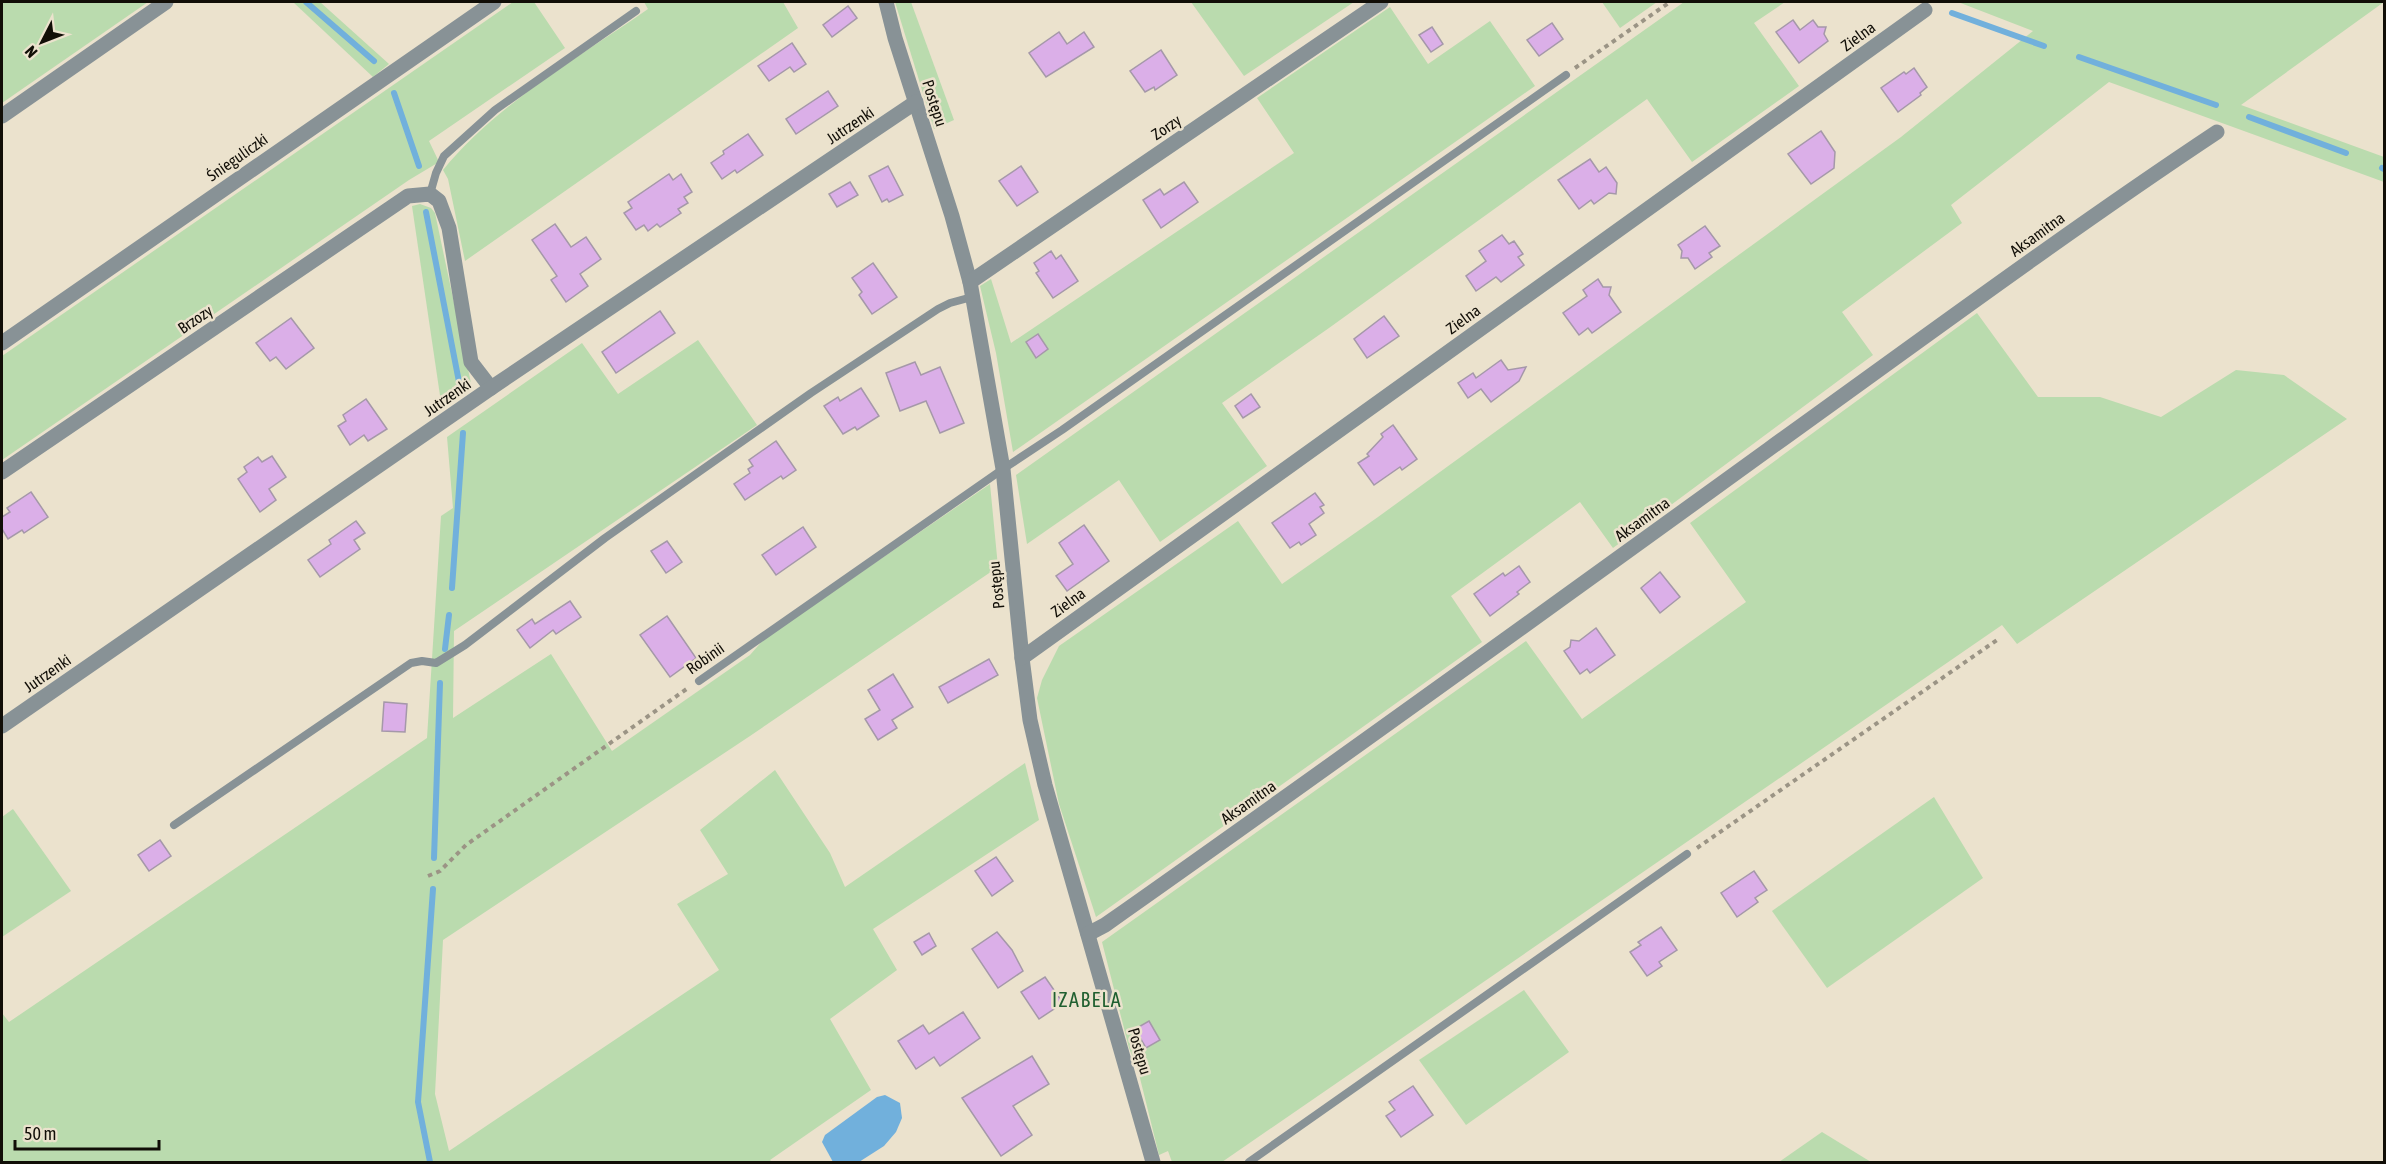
<svg xmlns="http://www.w3.org/2000/svg" width="2386" height="1164" font-family="'Asap Condensed',sans-serif">
  <style>
    .green { fill: #badbae }
    .water { fill: #71b0dc }
    .lines { fill: none; stroke-linecap: round; stroke-linejoin: round }
    .stream { stroke: #71b0dc; stroke-width: 6 }
    .building { fill: #dbafe8; stroke: #a598a9; stroke-width: 1.5 }
    .path { stroke: #9b9485; stroke-width: 4; stroke-dasharray: 4.5 4.5; stroke-linecap: butt }
    .lane { stroke: #889296; stroke-width: 8 }
    .street { stroke: #889296; stroke-width: 15 }
    .labels { text-anchor: middle; stroke-width: 5; stroke-linejoin: round; paint-order: stroke }
    .street-label { font-size: 16px; fill: #110e07; stroke: #ebe2cd }
    .quarter-label { font-size: 20px; letter-spacing: 1.5px; fill: #205f30; stroke: #ebe2cd }
  </style>
  <rect width="100%" height="100%" fill="#ebe2cd"/>
  <g class="green">
    <path d="M2 2H148L2 103Z"/>
    <path d="M293 2H320L389 64 373 77Z"/>
    <path d="M513 2H534L565 48 429 141 439 162 409 180 2 460V356Z"/>
    <path d="M644 2H783L798 28 465 261 448 179 443 170C498 103 578 58 648 9Z"/>
    <path d="M895 2H911L954 120 934 129Z"/>
    <path d="M1191 2H1354L1244 76Z"/>
    <path d="M1602 2H1657L1620 28Z"/>
    <path d="M1684 2H1785L1754 23 1799 86 1692 162 1647 99 1329 328 1222 403 1267 466 1160 542 1119 480 1027 544 1016 475Z"/>
    <path d="M1958 2H2384L2241 105 2384 157V182L2109 82 1951 205 1962 223 1842 312 1873 355 1613 548 1580 502 1451 596 1482 642 1096 917 1059 804 1037 698 1042 680 1059 646 1238 521 1282 584 1378 517 1901 137 2033 31Z"/>
    <path d="M1390 7 1428 64 1490 21 1535 86 1013 452 996 353 980 286 991 279 1011 343 1294 153 1257 98Z"/>
    <path d="M420 204 431 208 435 213 472 388 442 409 412 206Z"/>
    <path d="M1977 313 2038 397H2100L2161 417 2236 370 2284 375 2347 419 2017 644 2002 625 1222 1162H1172L1168 1151 1159 1155 1138 1070 1129 1048 1102 942 1526 641 1582 719 1746 602 1690 523Z"/>
    <path d="M698 340 757 425 454 631 453 718 551 654 612 751 750 655 764 639 990 484 998 567 750 736 443 940 435 1094 449 1151 719 970 677 904 728 874 700 830 775 770 830 853 845 887 1025 763 1039 820 873 929 897 970 830 1019 871 1090 770 1160 772 1162H2V1013L9 1022 427 738 441 516 453 508 447 437 582 343 618 394Z"/>
    <path d="M1934 797 1983 878 1827 988 1772 911Z"/>
    <path d="M13 809 71 891 2 937V817Z"/>
    <path d="M1524 990 1569 1052 1466 1125 1419 1060Z"/>
    <path d="M1822 1132 1871 1162H1779Z"/>
  </g>
  <path class="water" d="M885 1095 900 1103 902 1118 896 1132 884 1146 859 1162H833L822 1142 825 1135 877 1097Z"/>
  <g class="lines">
    <g class="stream">
      <path d="M306 2 374 61"/>
      <path d="M1952 13 2044 46"/>
      <path d="M2079 57 2216 105"/>
      <path d="M394 93 419 166"/>
      <path d="M2249 117 2346 153"/>
      <path d="M2382 168 2384 169"/>
      <path d="M426 212 460 387"/>
      <path d="M452 588 463 433"/>
      <path d="M445 649 449 615"/>
      <path d="M434 858 440 683"/>
      <path d="M430 1162 418 1102 433 889"/>
    </g>
  </g>
  <g class="building">
    <path d="M848 6 857 18 832 37 823 25Z"/>
    <path d="M1793 20 1800 30 1813 20 1818 27H1826L1824 34 1828 41 1799 63 1776 32Z"/>
    <path d="M1552 23 1563 39 1539 56 1527 40Z"/>
    <path d="M1432 27 1443 44 1431 52 1419 35Z"/>
    <path d="M1059 32 1067 44 1084 32 1094 47 1046 77 1029 53Z"/>
    <path d="M792 43 806 64 794 72 790 67 769 81 758 66Z"/>
    <path d="M1161 50 1177 75 1155 90 1154 87 1145 92 1130 71Z"/>
    <path d="M1914 68 1927 87 1920 93 1921 95 1898 112 1881 88 1904 72 1906 74Z"/>
    <path d="M828 91 838 106 796 134 786 119Z"/>
    <path d="M1821 131 1835 152 1834 168 1811 184 1788 154Z"/>
    <path d="M748 134 763 155 737 173 735 170 722 179 711 163 724 154 723 151Z"/>
    <path d="M1590 159 1599 172 1606 167 1617 183 1616 194 1609 193 1594 204 1591 200 1579 209 1558 180Z"/>
    <path d="M888 166 903 195 889 202 887 199 882 202 869 176Z"/>
    <path d="M1021 166 1038 192 1017 206 999 181Z"/>
    <path d="M669 174 673 180 681 174 692 192 684 197 688 203 678 209 681 213 660 227 657 224 648 231 644 225 636 230 624 213 632 208 628 202Z"/>
    <path d="M850 182 858 195 837 207 829 194Z"/>
    <path d="M1184 182 1198 202 1161 228 1143 200 1160 189 1164 195Z"/>
    <path d="M555 224 571 247 586 237 601 259 580 274 588 286 566 302 551 280 557 276 532 240Z"/>
    <path d="M1705 226 1720 246 1709 253 1712 257 1695 269 1688 258H1681L1682 251 1678 245Z"/>
    <path d="M1502 235 1509 244 1514 241 1523 254 1518 257 1524 265 1501 282 1496 277 1476 291 1466 276 1486 261 1479 251Z"/>
    <path d="M1051 251 1056 259 1061 255 1078 281 1053 298 1036 273 1039 271 1034 263Z"/>
    <path d="M873 263 897 297 872 314 859 295 862 292 852 278Z"/>
    <path d="M1598 279 1603 287H1611L1609 295 1621 312 1592 333 1588 328 1579 335 1563 313 1587 296 1583 290Z"/>
    <path d="M660 311 675 333 616 373 602 352Z"/>
    <path d="M1384 316 1399 336 1367 358 1354 339Z"/>
    <path d="M291 318 314 348 286 369 276 357 270 361 256 343Z"/>
    <path d="M1038 334 1048 349 1036 358 1026 342Z"/>
    <path d="M1501 360 1508 370 1526 367 1519 381 1491 402 1481 389 1468 398 1458 383 1473 373 1476 378Z"/>
    <path d="M915 362 921 375 940 367 964 423 940 433 926 401 900 411 886 373Z"/>
    <path d="M861 388 879 416 857 430 855 427 843 434 824 406 838 397 840 401Z"/>
    <path d="M1251 394 1260 407 1243 418 1235 406Z"/>
    <path d="M366 399 387 429 368 441 364 435 350 445 338 426 346 421 343 415Z"/>
    <path d="M1393 425 1417 459 1402 470 1400 467 1374 485 1358 463 1369 456 1367 454 1383 437 1381 434Z"/>
    <path d="M776 441 796 470 783 479 781 476 745 500 734 484 750 473 748 469 753 466 749 460Z"/>
    <path d="M272 456 286 477 269 489 276 500 260 512 238 479 247 472 244 467 258 457 262 462Z"/>
    <path d="M31 492 48 517 24 533 22 530 8 539 2 529V517L10 512 7 508Z"/>
    <path d="M1315 493 1324 505 1320 507 1324 513 1309 524 1316 535 1301 545 1299 542 1290 548 1272 523Z"/>
    <path d="M356 521 365 533 354 540 360 549 320 577 308 560 331 544 329 540Z"/>
    <path d="M1084 525 1109 561 1067 591 1056 576 1073 564 1059 543Z"/>
    <path d="M803 527 816 547 776 575 762 555Z"/>
    <path d="M667 541 682 562 666 573 651 551Z"/>
    <path d="M1519 566 1530 582 1517 592 1519 594 1490 616 1474 594 1503 573 1505 576Z"/>
    <path d="M1660 572 1680 597 1660 613 1641 588Z"/>
    <path d="M570 601 581 617 556 634 553 630 530 648 517 630 532 619 535 624Z"/>
    <path d="M667 616 696 658 670 677 640 635Z"/>
    <path d="M1596 628 1615 655 1590 673 1587 669 1580 674 1564 651 1570 647 1571 640 1579 641Z"/>
    <path d="M989 659 998 675 948 703 939 687Z"/>
    <path d="M893 674 913 707 892 720 897 728 878 740 865 719 880 710 868 690Z"/>
    <path d="M384 702 407 704 405 732 382 731Z"/>
    <path d="M160 840 171 856 149 871 138 855Z"/>
    <path d="M996 857 1013 881 992 896 975 871Z"/>
    <path d="M1754 871 1767 890 1755 898 1758 902 1737 917 1721 893Z"/>
    <path d="M1661 927 1677 950 1659 962 1662 966 1647 976 1630 952 1641 945 1638 942Z"/>
    <path d="M997 932 1012 950 1023 971 998 988 972 949Z"/>
    <path d="M929 933 936 946 922 955 914 942Z"/>
    <path d="M1045 977 1063 1003 1039 1019 1021 992Z"/>
    <path d="M963 1012 980 1038 940 1066 934 1057 916 1069 898 1041 923 1025 929 1034Z"/>
    <path d="M1149 1021 1160 1040 1146 1048 1135 1029Z"/>
    <path d="M1032 1056 1049 1084 1013 1106 1032 1135 1001 1156 962 1098Z"/>
    <path d="M1413 1086 1433 1115 1401 1137 1386 1116 1395 1110 1389 1102Z"/>
  </g>
  <g class="lines">
    <g class="path">
      <path d="M1575 68 1670 2"/>
      <path d="M1697 848 1997 640"/>
      <path d="M428 876 440 871 466 845 688 688"/>
    </g>
    <g class="lane">
      <path d="M430 194 436 173 444 156 495 110 636 11"/>
      <path d="M699 681 1003 469 1062 430 1566 75"/>
      <path d="M174 825 411 663 422 661 436 663 465 645 605 538 811 393 938 309 950 303 972 297"/>
      <path d="M1249 1162 1687 854"/>
    </g>
    <g class="street">
      <path d="M886 2 895 38 952 216 970 282 1003 469 1022 658 1030 720 1045 785 1153 1162"/>
      <path d="M2 116 166 2"/>
      <path d="M970 282 1381 2"/>
      <path d="M2 343 494 2"/>
      <path d="M2 472 408 196 430 194 439 201 449 228 471 362 491 388"/>
      <path d="M1022 658 1925 10"/>
      <path d="M2 726 491 388 916 102"/>
      <path d="M1088 934 1105 925C1328 768 1548 609 1769 449 1918 342 2065 233 2217 132"/>
    </g>
  </g>
  <g class="labels">
    <g class="street-label">
      <text transform="translate(1858 36) rotate(-36)" y="6">Zielna</text>
      <text transform="translate(935 103) rotate(72)" y="6">Postępu</text>
      <text transform="translate(850 125) rotate(-34)" y="6">Jutrzenki</text>
      <text transform="translate(1166 127) rotate(-34)" y="6">Zorzy</text>
      <text transform="translate(237 157) rotate(-35)" y="6">Śnieguliczki</text>
      <text transform="translate(2037 234) rotate(-36)" y="6">Aksamitna</text>
      <text transform="translate(195 319) rotate(-34)" y="6">Brzozy</text>
      <text transform="translate(1463 319) rotate(-36)" y="6">Zielna</text>
      <text transform="translate(447 397) rotate(-35)" y="6">Jutrzenki</text>
      <text transform="translate(1642 519) rotate(-36)" y="6">Aksamitna</text>
      <text transform="translate(996 585) rotate(-96)" y="6">Postępu</text>
      <text transform="translate(1068 602) rotate(-36)" y="6">Zielna</text>
      <text transform="translate(705 658) rotate(-35)" y="6">Robinii</text>
      <text transform="translate(47 673) rotate(-35)" y="6">Jutrzenki</text>
      <text transform="translate(1248 802) rotate(-35)" y="6">Aksamitna</text>
      <text transform="translate(1140 1051) rotate(74)" y="6">Postępu</text>
    </g>
    <g class="quarter-label">
      <text x="1087" y="1007">IZABELA</text>
    </g>
  </g>
  <rect width="2386" height="1164" fill="none" stroke="#110e07" stroke-width="6"/>
  <g transform="translate(42 42) rotate(228)" stroke="#ebe2cd" stroke-width="4.5" paint-order="stroke">
  <path d="M0-4.5L10 22L0 15L-10 22Z" fill="#110e07"/>
  <text y="-9" font-size="16" font-weight="bold" text-anchor="middle" fill="#110e07">N</text>
  </g>
  <path d="M15 1140v9h144v-9" fill="none" stroke="#110e07" stroke-width="3"/>
  <text x="24" y="1140" font-size="18" fill="#110e07" stroke="#ebe2cd" stroke-width="4.5" paint-order="stroke">50 m</text>
</svg>
